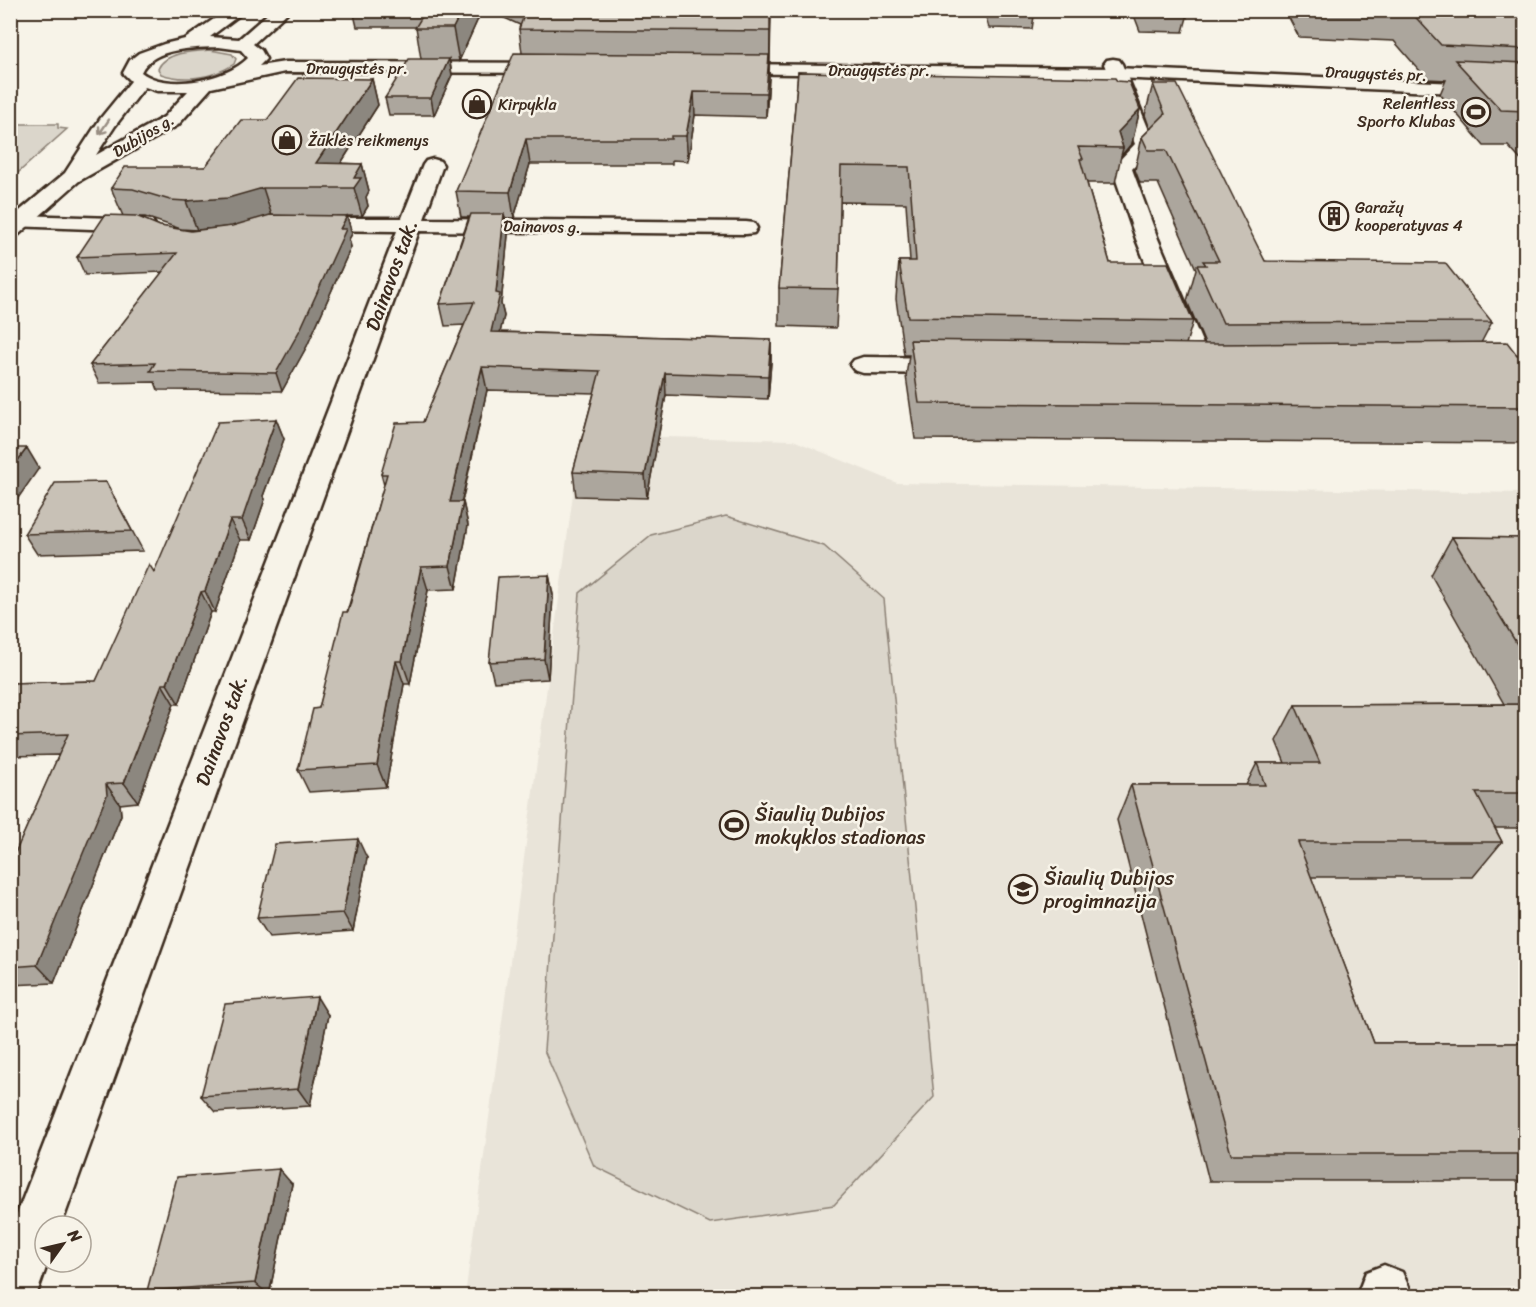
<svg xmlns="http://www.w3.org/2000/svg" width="1536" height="1307" font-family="Sriracha,sans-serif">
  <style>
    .built { fill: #e9e4d9 }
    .green { fill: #dbd6cb; stroke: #8b8074; stroke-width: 1.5 }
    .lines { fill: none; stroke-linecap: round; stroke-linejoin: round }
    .minor-casing { stroke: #3b2a1e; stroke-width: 5 }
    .major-casing { stroke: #3b2a1e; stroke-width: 5 }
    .minor { fill: #f7f3e8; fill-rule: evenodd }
    .major { fill: #f7f3e8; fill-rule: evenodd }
    .wall { fill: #aca69d; stroke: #3b2a1e; stroke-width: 1.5; fill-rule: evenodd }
    .shaded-wall { fill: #8c877f; stroke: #3b2a1e; stroke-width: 1.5 }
    .building { fill: #c8c1b6; stroke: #3b2a1e; stroke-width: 1.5 }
    .oneway { stroke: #998e83 }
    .labels { text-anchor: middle; stroke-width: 5; stroke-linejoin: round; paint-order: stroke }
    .far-street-label { font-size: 16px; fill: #3b2a1e; stroke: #f7f3e8 }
    .far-poi-label { font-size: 16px; fill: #3b2a1e; stroke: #f7f3e8; text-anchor: start }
    .street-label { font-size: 20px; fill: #3b2a1e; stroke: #f7f3e8 }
    .poi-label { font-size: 20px; fill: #3b2a1e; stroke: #f7f3e8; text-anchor: start }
  </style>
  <rect width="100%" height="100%" fill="#f7f3e8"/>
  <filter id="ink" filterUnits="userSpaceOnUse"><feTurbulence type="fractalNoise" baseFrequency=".0167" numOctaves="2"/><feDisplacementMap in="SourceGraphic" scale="12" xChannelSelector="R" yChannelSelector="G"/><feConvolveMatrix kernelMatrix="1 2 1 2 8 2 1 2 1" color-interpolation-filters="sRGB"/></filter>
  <g filter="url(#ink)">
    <path class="built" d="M581 435 793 440 897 483 1525 493V1286L1179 1296H465Z"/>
    <g class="green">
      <path d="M210 50 232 54 236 59 234 64C213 78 184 82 161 74L158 69C165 52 194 51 210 50Z"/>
      <path d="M11 124H58V128L67 129 11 179Z"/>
      <path d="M726 516 824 546 884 599 934 1097 834 1205 710 1223 594 1166 544 1050 580 593 651 535Z"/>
    </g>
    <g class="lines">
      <g class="minor-casing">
        <g id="minor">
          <path d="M1113 59 1119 60 1122 64 1155 145 1132 169 1158 239 1214 370 1210 375 1201 378 1192 375 1188 370 1136 239 1112 168 1135 144 1104 64 1107 60Z"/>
          <path d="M433 159 440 161 443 165 424 219 746 222 754 223 757 228 754 233 746 234 419 231 61 1226H45V1262H48L36 1296H10V1232L397 231 305 230 297 229 294 224 297 219 305 218H402L423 165 426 161Z"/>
          <path d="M20 215 144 219 152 220 155 225 152 230 144 231 12 226 10 219Z"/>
          <path d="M863 357 953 358 962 361 966 366 962 371 953 374 863 373 854 370 850 365 854 360Z"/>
          <path d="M1384 1265 1402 1272 1413 1296H1362L1359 1290 1366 1272Z"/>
        </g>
      </g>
      <g class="major-casing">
        <g id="major">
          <path d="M227 10H246L210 37 239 39 272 10H290L253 44 261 50 266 59 259 66 285 62 552 63 558 64 561 68 558 72 552 73 285 72 211 88 178 125 79 181 18 235 10 236V219L65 173 100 119 131 81 123 73 130 60 139 53 164 44 185 39ZM219 47 241 50 248 58C227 80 166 92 141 72 153 47 196 48 219 47ZM145 87 157 91H188L164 117 96 155 115 126Z"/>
          <path d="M724 64 1116 68 1526 86V96L1116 78 718 73 715 69 718 65Z"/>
        </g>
      </g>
      <use href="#minor" class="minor"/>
      <use href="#major" class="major"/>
    </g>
    <g class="wall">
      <path d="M353 10H482L459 61H450L452 75 434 115H389L385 98 421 59 416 27H357Z"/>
      <path d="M487 10H771L769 78 766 117 695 115 688 161 672 160V164H530L514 218H505L508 235 501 304 504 316 500 332 771 340V362L768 399 666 395 647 498 576 496 573 472 594 393 487 390 462 502H463L468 525 456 589 428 590 410 684H404L386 787 309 792 298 770 319 708 384 485 381 474 423 422 464 325 445 326 440 304 469 217H461L456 191 522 53 519 29 520 25Z"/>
      <path d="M984 10H1035L1032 29 989 28Z"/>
      <path d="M1132 10H1189L1183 32 1140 31Z"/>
      <path d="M1285 10H1526V166L1508 146H1484L1440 94 1446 80 1427 79 1394 41 1299 37Z"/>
      <path d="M798 72 1117 81 1140 109 1132 143 1121 156 1115 183H1087L1110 263 1193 321 1186 344H1205L1187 301 1196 269 1158 183H1140L1135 170 1142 137 1150 129 1145 115 1153 84 1265 261 1492 322 1481 343 1526 357V443L915 439 906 376 909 355H904L896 299 899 261H910L906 203 840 202 838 289 836 328 779 326V288Z"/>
      <path d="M372 79 378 105 341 163 362 164 369 191 366 197 368 206 362 216H336H347L352 234 349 239 351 247 307 346 282 391 158 390 155 382 99 383 90 365 163 272 85 275 77 257 123 216 111 188 205 167 267 120ZM137 217H145L181 229 197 230 220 227 191 231 160 226Z"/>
      <path d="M276 419 284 439 263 496 265 499 251 540H240L215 612H211L179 704H174L138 802 120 804 121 815 54 983 10 985V860H12L59 755 10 756V683L96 681 154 572Z"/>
      <path d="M106 482 143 551 37 554 24 534Z"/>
      <path d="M1452 537 1526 538V828H1495L1502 842 1473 877H1311L1374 1043H1526V1181H1209L1117 820 1131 785H1246L1257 763H1285L1276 741 1295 705 1504 704 1431 575Z"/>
      <path d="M549 575 553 595 548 679 494 682 489 662Z"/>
      <path d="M367 858 353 931 269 937 257 918Z"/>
      <path d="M328 1015 310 1106 215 1112 201 1096Z"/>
      <path d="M292 1184 269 1295 253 1296H155L147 1291Z"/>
    </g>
    <g class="shaded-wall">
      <path d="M462 10H482L459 61 453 28Z"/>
      <path d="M770 10H771L770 63Z"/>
      <path d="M769 55V78L766 117V93Z"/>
      <path d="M449 59 452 75 434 115 431 98Z"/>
      <path d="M372 79 378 105 325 188 316 163Z"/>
      <path d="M694 92 695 115 688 161 686 136Z"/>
      <path d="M1140 109 1132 143 1121 156 1123 148 1118 132Z"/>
      <path d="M526 139 530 164 514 218 510 192Z"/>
      <path d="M362 164 369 191 366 197 368 206 362 216 354 188V178Z"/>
      <path d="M263 188 272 216 238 226 197 230 186 201Z"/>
      <path d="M504 214 508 235 501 304 504 316 495 354 491 332 496 293Z"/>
      <path d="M347 216 352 234 349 239 351 247 307 346 282 391 276 373 340 229Z"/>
      <path d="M771 340V362L768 399V376Z"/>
      <path d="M482 367 487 390 456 525 450 502Z"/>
      <path d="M665 373 666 395 647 498 645 475Z"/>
      <path d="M276 419 284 439 263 496 265 499 251 540 242 520 254 479Z"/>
      <path d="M27 448 39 468 12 507 10 504V471Z"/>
      <path d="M463 502 468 525 456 589 450 566Z"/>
      <path d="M230 520 240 540 215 612 205 591Z"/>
      <path d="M421 567 428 590 410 684 402 661Z"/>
      <path d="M549 575 553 595 548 679 544 659Z"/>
      <path d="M201 592 211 612 179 704 167 684Z"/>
      <path d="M396 661 404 684 386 787 377 765Z"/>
      <path d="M162 684 174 704 138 802 124 783Z"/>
      <path d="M106 784 120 804 121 815 54 983 37 965Z"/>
      <path d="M358 839 367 858 353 931 343 913Z"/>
      <path d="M317 997 328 1015 310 1106 298 1089Z"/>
      <path d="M279 1169 292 1184 269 1295 255 1283Z"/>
    </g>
    <g class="building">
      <path d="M426 10H462L453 28H415Z"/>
      <path d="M526 10H770V31L519 29Z"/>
      <path d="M1409 10H1526V49L1441 45Z"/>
      <path d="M514 53 769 55 766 93 694 92 686 136H671V139H526L510 192 456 191Z"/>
      <path d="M409 59H449L431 98H385Z"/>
      <path d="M1455 60 1526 63V111L1501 110Z"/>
      <path d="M798 72 1115 78 1117 81 1129 82 1140 109 1118 132 1123 148 1078 147 1083 159H1080L1110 263H1168L1193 321 908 317 899 261H916L909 167 841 166 838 289 779 288Z"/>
      <path d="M298 78 372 79 316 163 362 164 354 178H361L354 188H263L228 198 186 201 170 200 133 189 111 188 125 167H205L241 120H267Z"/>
      <path d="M1153 84H1177L1265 261 1445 263 1492 322 1223 323 1197 265H1206L1203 261H1219L1166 150H1148L1142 137 1165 114Z"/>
      <path d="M471 214H504L496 293 500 294 491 332 771 340 768 376 665 373 645 475 573 472 600 371 482 367 450 502H463L450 566 421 567 402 661H396L377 765 298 770 313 709 319 708 343 612H348L387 474H381L396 423 423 422 474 302 440 304Z"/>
      <path d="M105 215 136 216 160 226 191 231 232 226 270 215 347 216 340 229H346L301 328 276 373 150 371 155 363 90 365 177 253 77 257Z"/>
      <path d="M910 340 1213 344 1507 342 1517 355H1524L1526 357V407L919 403Z"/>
      <path d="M276 419 254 479H256L242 520H230L205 591 201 592 167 684H162L124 783 106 784 107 795 37 965 10 967V860H12L68 734 10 736V683L96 681 149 564 154 572 218 422Z"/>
      <path d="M10 448H27L10 471Z"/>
      <path d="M106 482 132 531 24 534 55 483Z"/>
      <path d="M1452 537 1526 538V659Z"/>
      <path d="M549 575 544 659 489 662 498 577Z"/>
      <path d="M1526 704V793H1476L1502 842H1298L1374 1043H1526V1154H1231L1131 785H1265L1257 763H1320L1295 705Z"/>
      <path d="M358 839 343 913 257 918 275 844Z"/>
      <path d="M317 997 298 1089 201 1096 225 1004Z"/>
      <path d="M279 1169 255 1283 147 1291 177 1177Z"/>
    </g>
    <defs><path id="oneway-shaft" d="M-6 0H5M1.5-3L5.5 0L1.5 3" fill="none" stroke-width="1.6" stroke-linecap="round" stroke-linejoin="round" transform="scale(1.5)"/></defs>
    <use class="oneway" href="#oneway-shaft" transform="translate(104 127) rotate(124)"/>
  </g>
  <defs>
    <g id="shop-ring" transform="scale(1.5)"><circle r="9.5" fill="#f7f3e8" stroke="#3b2a1e" stroke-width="1.5"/><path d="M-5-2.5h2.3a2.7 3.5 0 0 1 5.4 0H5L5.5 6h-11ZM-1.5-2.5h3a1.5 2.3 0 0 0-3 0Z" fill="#3b2a1e"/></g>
    <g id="stadium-ring" transform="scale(1.5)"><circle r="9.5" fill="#f7f3e8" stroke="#3b2a1e" stroke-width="1.5"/><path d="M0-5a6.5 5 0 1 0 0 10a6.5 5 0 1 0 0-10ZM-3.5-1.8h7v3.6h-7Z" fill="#3b2a1e"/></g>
    <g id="building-ring" transform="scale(1.5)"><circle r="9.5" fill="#f7f3e8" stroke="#3b2a1e" stroke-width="1.5"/><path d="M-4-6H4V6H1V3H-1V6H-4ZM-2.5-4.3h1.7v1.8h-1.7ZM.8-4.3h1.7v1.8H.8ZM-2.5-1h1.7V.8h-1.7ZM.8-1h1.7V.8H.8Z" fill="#3b2a1e"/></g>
    <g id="school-ring" transform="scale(1.5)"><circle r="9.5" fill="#f7f3e8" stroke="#3b2a1e" stroke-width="1.5"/><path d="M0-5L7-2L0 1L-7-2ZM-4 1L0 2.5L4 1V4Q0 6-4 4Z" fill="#3b2a1e"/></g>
  </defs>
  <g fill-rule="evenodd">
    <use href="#shop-ring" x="477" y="104"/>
    <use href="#stadium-ring" x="1476" y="112"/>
    <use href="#shop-ring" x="287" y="140"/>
    <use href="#building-ring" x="1334" y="216"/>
    <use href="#stadium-ring" x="734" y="825"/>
    <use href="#school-ring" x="1023" y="889"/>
  </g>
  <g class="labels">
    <g class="far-street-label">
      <text x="357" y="74">Draugystės pr.</text>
      <text x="879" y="76">Draugystės pr.</text>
      <text transform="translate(1376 73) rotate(2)" y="6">Draugystės pr.</text>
      <text transform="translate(143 135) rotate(-31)" y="6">Dubijos g.</text>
      <text transform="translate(542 226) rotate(1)" y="6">Dainavos g.</text>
    </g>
    <g class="far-poi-label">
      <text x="1455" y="109" text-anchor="end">Relentless<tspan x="1455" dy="18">Sporto Klubas</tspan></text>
      <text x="498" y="110">Kirpykla</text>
      <text x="308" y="146">Žūklės reikmenys</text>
      <text x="1355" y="213">Garažų<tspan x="1355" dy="18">kooperatyvas 4</tspan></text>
    </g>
    <g class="street-label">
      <text transform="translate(391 275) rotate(-70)" y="7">Dainavos tak.</text>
      <text transform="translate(221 730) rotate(-70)" y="7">Dainavos tak.</text>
    </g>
    <g class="poi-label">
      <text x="755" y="821">Šiaulių Dubijos<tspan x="755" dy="23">mokyklos stadionas</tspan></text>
      <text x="1044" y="885">Šiaulių Dubijos<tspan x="1044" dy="23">progimnazija</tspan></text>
    </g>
  </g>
  <rect width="1536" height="1307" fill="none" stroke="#f7f3e8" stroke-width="36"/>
  <rect x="18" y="18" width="1500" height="1271" fill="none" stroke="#3b2a1e" stroke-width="2" filter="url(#ink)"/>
  <g transform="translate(63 1244) rotate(56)"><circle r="28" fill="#f7f3e8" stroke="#aca397" stroke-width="1.5"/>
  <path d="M0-4.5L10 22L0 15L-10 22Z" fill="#3b2a1e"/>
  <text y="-9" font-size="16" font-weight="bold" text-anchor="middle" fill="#3b2a1e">N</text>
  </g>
</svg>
